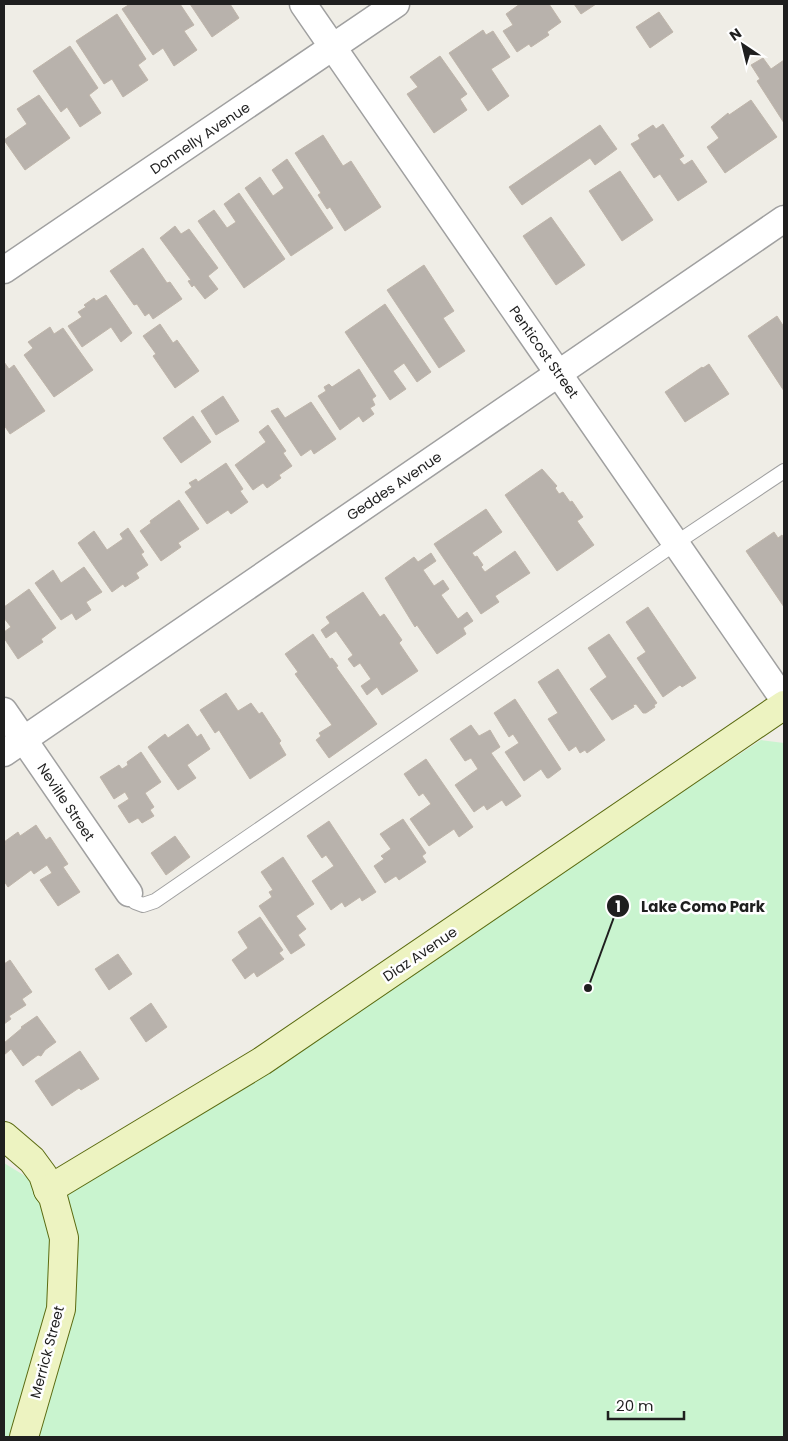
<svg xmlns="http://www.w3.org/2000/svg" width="788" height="1441" font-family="Poppins,sans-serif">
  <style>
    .park { fill: #c9f4cf }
    .building { fill: #b8b2ac; stroke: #bfb5aa }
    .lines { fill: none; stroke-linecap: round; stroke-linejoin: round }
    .lane-casing { stroke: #a0a0a0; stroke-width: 16 }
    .street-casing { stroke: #a0a0a0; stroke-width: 29 }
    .secondary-casing { stroke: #5b6b11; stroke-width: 30 }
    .lane { stroke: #fff; stroke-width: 14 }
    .street { stroke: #fff; stroke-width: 26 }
    .secondary { stroke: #edf3c1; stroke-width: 28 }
    .labels { text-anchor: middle; stroke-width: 5; stroke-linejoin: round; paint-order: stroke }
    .street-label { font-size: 14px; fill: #1f1f1f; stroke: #fff }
    .leader { fill: none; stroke: #1f1f1f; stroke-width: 2 }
    .callout-dot { fill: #1f1f1f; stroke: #fff; stroke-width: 2 }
    .mark-label { font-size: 15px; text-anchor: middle; font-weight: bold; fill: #fff }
    .callout-label { font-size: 15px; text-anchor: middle; font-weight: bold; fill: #1f1f1f; stroke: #fff; stroke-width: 5; stroke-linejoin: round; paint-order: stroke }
  </style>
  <rect width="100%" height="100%" fill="#efede6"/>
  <path class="park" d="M761 740 784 743V1437H4V1163L48 1190 234 1095 549 880Z"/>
  <g class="building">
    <path d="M130 4H180L194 25 184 31 197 50 174 66 163 48 153 55 122 9Z"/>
    <path d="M190 4H230L239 18 212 37Z"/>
    <path d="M520 4H549L561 22 547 32 549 35 531 47 529 44 517 52 503 31 513 25 506 14Z"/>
    <path d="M574 4H596L581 14Z"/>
    <path d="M659 12 673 32 650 48 636 27Z"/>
    <path d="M117 14 146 59 138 65 148 80 123 97 112 79 104 84 76 41Z"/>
    <path d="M483 30 486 35 493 31 510 57 491 69 509 96 488 111 449 53Z"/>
    <path d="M70 46 98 88 89 95 101 113 80 127 67 107 61 112 33 71Z"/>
    <path d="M440 56 467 94 460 99 467 110 434 133 407 94 418 87 410 77Z"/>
    <path d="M763 58 771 69 784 60V123L757 81 760 79 751 65Z"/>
    <path d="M39 95 70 138 25 170 4 140 27 124 17 109Z"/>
    <path d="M751 100 777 137 725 173 707 147 719 138 711 127 728 113 729 115Z"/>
    <path d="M663 124 684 156 679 159 684 165 692 160 707 182 678 201 660 174 654 178 631 144 640 139 638 135 653 125 656 129Z"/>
    <path d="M600 125 617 149 595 165 590 158 522 205 509 187Z"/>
    <path d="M323 135 343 166 351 161 381 207 345 231 330 207 327 209 318 195 321 193 295 153Z"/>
    <path d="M287 159 333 228 291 256 245 188 260 177 273 196 284 188 272 170Z"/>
    <path d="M620 171 653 220 622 241 589 191Z"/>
    <path d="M239 193 285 259 244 288 198 221 214 210 227 228 236 222 224 204Z"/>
    <path d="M551 217 585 265 556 285 523 236Z"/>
    <path d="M175 226 181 234 189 229 218 268 208 276 218 289 205 299 194 285 192 287 188 281 191 280 160 238Z"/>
    <path d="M143 248 167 283 170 282 182 299 153 319 149 313 145 316 137 304 134 305 110 271Z"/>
    <path d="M424 265 454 311 443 318 465 351 439 368 387 290Z"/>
    <path d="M106 295 132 333 121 342 111 327 82 347 68 326 82 317 78 312 86 307 84 305 94 298 96 301Z"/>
    <path d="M385 304 431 372 417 382 404 363 393 371 406 389 390 400 345 332Z"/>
    <path d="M777 316 784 327V391L748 336Z"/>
    <path d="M160 324 173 343 177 340 199 371 175 388 153 356 156 354 143 336Z"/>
    <path d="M50 327 54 334 63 328 93 370 54 397 24 355 33 348 28 342Z"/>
    <path d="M4 362 9 369 14 365 45 411 10 434 4 425Z"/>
    <path d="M709 364 729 394 685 422 665 392 702 367 703 368Z"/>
    <path d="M359 369 376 396 372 399 375 405 370 408 374 414 363 422 359 416 340 430 318 396 326 391 324 387 329 384 332 387Z"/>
    <path d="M223 396 239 421 216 435 201 411Z"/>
    <path d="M311 402 336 439 314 454 311 449 301 456 271 411 278 408 285 418Z"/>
    <path d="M193 416 211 442 181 463 163 438Z"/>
    <path d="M268 425 286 451 283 453 292 466 279 475 281 478 267 488 263 483 253 490 235 465 266 442 259 432Z"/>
    <path d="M226 463 243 489 240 491 248 502 231 514 228 510 207 524 185 492 192 487 189 483 196 479 198 482Z"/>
    <path d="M542 469 557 486 555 488 559 494 563 492 570 502 572 501 583 517 577 521 594 545 557 571 505 495Z"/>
    <path d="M179 500 199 529 178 543 181 547 161 561 140 531 151 523 150 521Z"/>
    <path d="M486 509 502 532 472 553 475 557 477 556 483 565 481 567 485 572 515 551 530 573 495 596 499 602 481 614 434 544Z"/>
    <path d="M128 528 144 552 141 554 148 565 136 573 139 578 125 587 123 584 112 592 78 543 94 531 107 550 123 539 120 534Z"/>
    <path d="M774 532 778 538 782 535 784 539V607L746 551Z"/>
    <path d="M431 553 436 561 423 570 434 586 443 580 449 589 441 595 458 619 467 612 473 621 463 628 466 634 437 654 417 625 415 627 385 578 414 557 418 562Z"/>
    <path d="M84 567 102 592 86 602 91 610 76 620 72 613 61 620 35 583 53 570 61 583Z"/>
    <path d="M29 589 56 628 41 639 43 642 18 659 4 638V632L11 627 4 618V607Z"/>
    <path d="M363 592 380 617 384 614 402 640 399 643 418 671 382 695 377 687 367 695 361 686 371 679 360 663 354 667 348 659 353 655 336 631 326 638 321 630 330 623 326 617Z"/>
    <path d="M648 607 696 678 682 687 680 685 663 697 637 658 646 652 626 622Z"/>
    <path d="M313 634 330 659 332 658 338 666 336 667 377 724 329 758 316 740 321 736 319 733 332 725 295 674 298 672 285 654Z"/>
    <path d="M609 634 657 703 654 705 655 707 646 713H643L636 704 633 705 634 707 612 720 590 689 607 677 588 648Z"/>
    <path d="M558 669 605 740 587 753 585 750 580 753 576 746 569 751 548 719 558 713 538 682Z"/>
    <path d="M226 693 238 711 251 703 259 714 262 712 281 741 279 743 286 755 250 779 219 730 215 733 200 710Z"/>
    <path d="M515 699 561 769 549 778H547L541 769 524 781 505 752 519 743 513 734 509 737 494 713Z"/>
    <path d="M188 724 197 737 201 734 210 749 187 765 196 778 178 790 148 747 165 734 168 738Z"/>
    <path d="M471 725 479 736 490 730 500 747 491 753 521 796 506 806 502 800 487 810 484 805 474 812 455 785 478 769 471 758 465 761 450 739Z"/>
    <path d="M141 752 161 782 145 793 154 807 150 810 154 816 142 823 138 818 129 823 118 806 129 799 125 792 114 799 100 777 119 765 122 769 128 765 127 762Z"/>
    <path d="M426 759 473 827 459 837 454 829 429 846 410 819 431 804 423 793 419 796 404 774Z"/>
    <path d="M403 819 426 853 422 856 426 862 399 880 396 876 385 883 374 866 384 859 381 856 391 849 380 834Z"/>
    <path d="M329 821 376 892 362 901 360 897 345 907 342 902 331 910 312 881 334 866 326 855 322 858 307 836Z"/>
    <path d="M36 825 46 840 50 837 68 864 63 867 80 892 58 906 40 880 52 873 47 865 34 874 31 870 8 887 4 881V846L6 844 4 842 18 832 20 836Z"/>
    <path d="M175 836 190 857 166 875 151 853Z"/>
    <path d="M283 857 314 904 296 916 306 929 298 935 305 945 291 954 259 906 272 897 269 892 273 890 261 872Z"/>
    <path d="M260 917 283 950 279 953 284 959 257 977 254 972 245 979 232 960 248 948 238 932Z"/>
    <path d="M118 954 132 974 109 990 95 969Z"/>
    <path d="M10 960 32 992 22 999 26 1005 9 1016 11 1019 4 1024V964Z"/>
    <path d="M151 1003 167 1027 146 1042 130 1018Z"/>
    <path d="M37 1016 56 1042 45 1050 41 1056 38 1055 23 1066 11 1049 4 1055V1043L22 1028 21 1027Z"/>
    <path d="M80 1051 99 1079 81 1090 79 1088 52 1106 35 1081Z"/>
  </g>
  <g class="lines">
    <g class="lane-casing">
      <path id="lane" d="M129 893 135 902 143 905 155 901 676 543 784 471"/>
    </g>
    <g class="street-casing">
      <g id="street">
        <path d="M303 4 784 700"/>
        <path d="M4 270 396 4"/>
        <path d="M4 711 129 893"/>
        <path d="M4 753 784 219"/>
      </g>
    </g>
    <g class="secondary-casing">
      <g id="secondary">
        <path d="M4 1136 32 1160 43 1175 48 1190 53 1197 64 1238 61 1309 24 1437"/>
        <path d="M48 1190 262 1061 784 705"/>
      </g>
    </g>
    <use href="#lane" class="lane"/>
    <use href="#street" class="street"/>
    <use href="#secondary" class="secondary"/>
  </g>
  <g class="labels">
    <g class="street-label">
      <text transform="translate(200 138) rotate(-34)" y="5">Donnelly Avenue</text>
      <text transform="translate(544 352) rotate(55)" y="5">Penticost Street</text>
      <text transform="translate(394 486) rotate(-34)" y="5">Geddes Avenue</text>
      <text transform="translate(66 802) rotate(56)" y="5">Neville Street</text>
      <text transform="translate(420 954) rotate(-34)" y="5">Diaz Avenue</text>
      <text transform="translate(47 1352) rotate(-75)" y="5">Merrick Street</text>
    </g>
  </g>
  <path class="leader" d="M588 988L618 906"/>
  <g class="callout-dot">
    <circle cx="588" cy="988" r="5"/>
    <circle cx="618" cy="906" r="12"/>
  </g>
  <g class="mark-label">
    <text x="618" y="912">1</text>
  </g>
  <g class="callout-label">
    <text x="703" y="912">Lake Como Park</text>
  </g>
  <rect width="788" height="1441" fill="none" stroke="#1f1f1f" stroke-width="10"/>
  <g transform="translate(743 45) rotate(325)" stroke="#ffffff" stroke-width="4" paint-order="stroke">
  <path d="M0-4L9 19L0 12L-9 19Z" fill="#1f1f1f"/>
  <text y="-8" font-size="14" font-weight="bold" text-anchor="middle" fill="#1f1f1f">N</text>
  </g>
  <path d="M608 1411v8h76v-8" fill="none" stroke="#1f1f1f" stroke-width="2.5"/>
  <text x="616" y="1411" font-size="15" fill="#1f1f1f" stroke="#ffffff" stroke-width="4" paint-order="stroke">20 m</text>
</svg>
